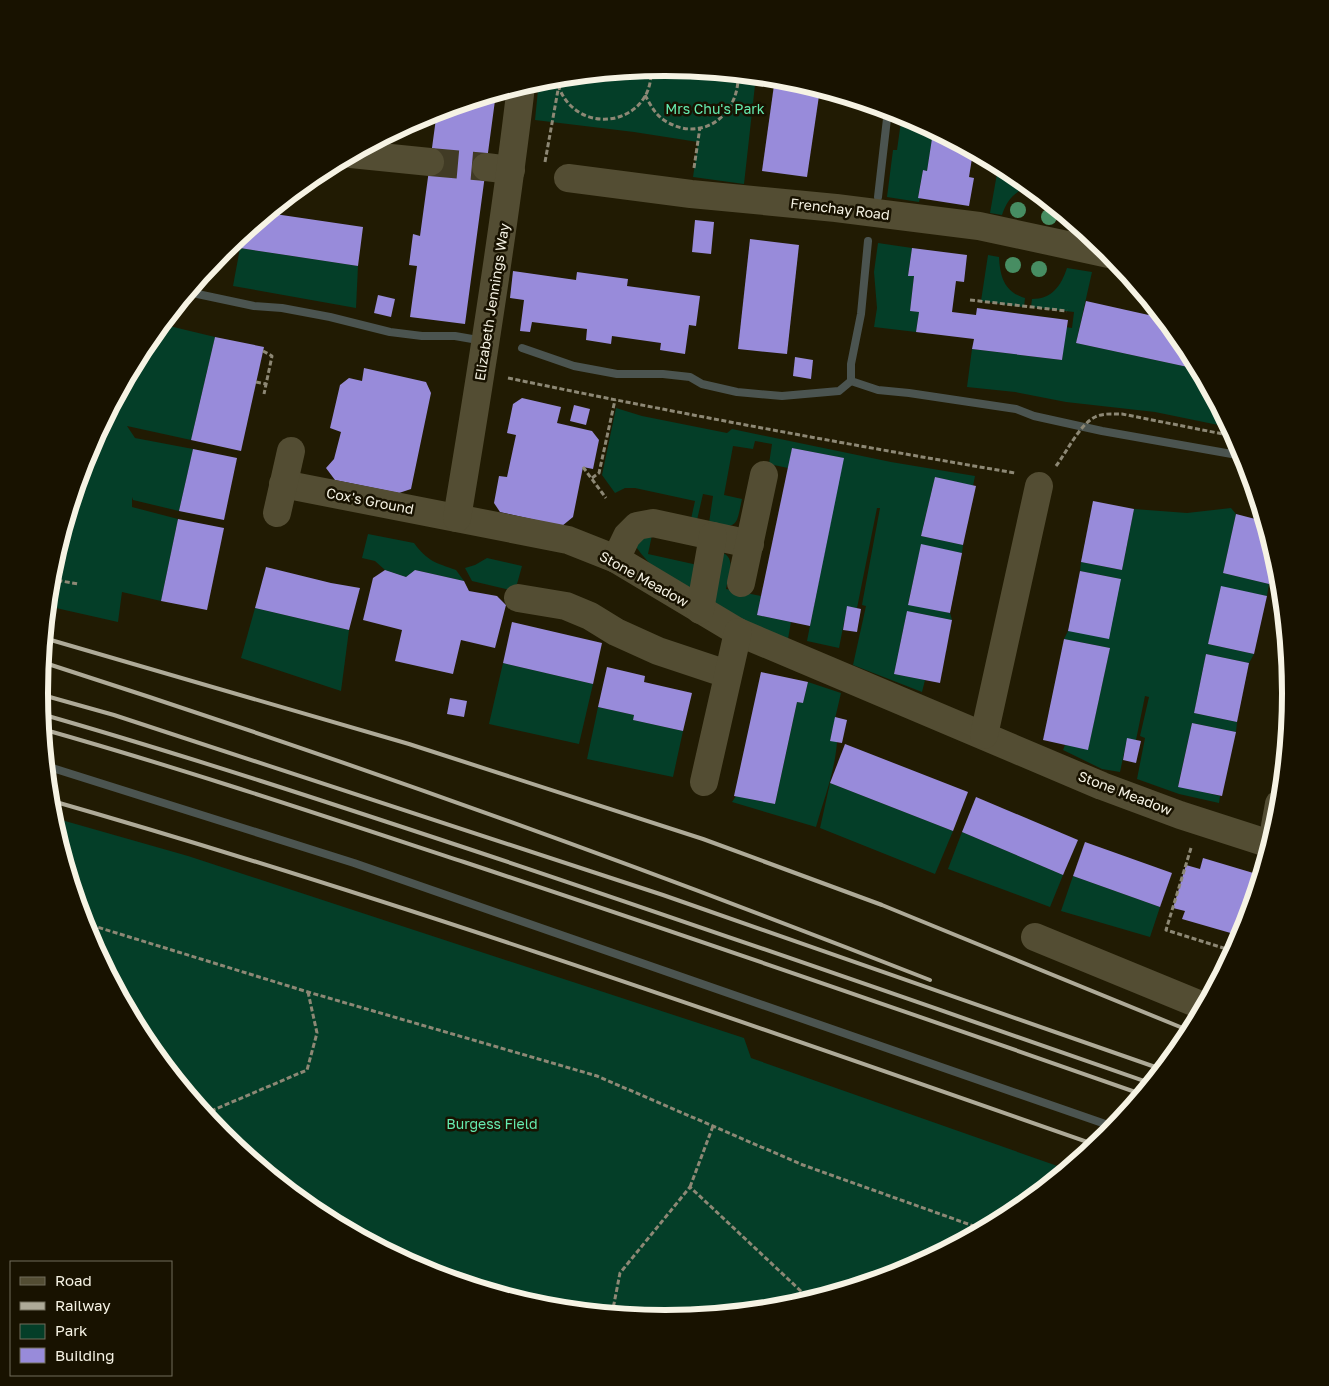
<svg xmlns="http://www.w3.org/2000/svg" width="1329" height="1386" font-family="'Golos Text',sans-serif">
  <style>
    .green { fill: #043e28 }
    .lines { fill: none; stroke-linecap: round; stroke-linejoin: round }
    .stream { stroke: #4b5450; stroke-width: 8 }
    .building { fill: #988bda }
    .minor-tunnel { stroke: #413b25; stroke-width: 28; stroke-dasharray: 28 14; stroke-linecap: butt }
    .path { stroke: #8d8875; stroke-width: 3; stroke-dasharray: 5 2.5; stroke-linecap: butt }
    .minor { stroke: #534d33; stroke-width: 28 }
    .rail { stroke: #aeaa98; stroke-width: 4 }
    .tree { fill: #478d62 }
    .labels { text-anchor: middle; stroke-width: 5; stroke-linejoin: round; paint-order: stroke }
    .park-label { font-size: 14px; fill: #66ebaf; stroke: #181200 }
    .street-label { font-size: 14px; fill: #f6f3e4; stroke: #181200 }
    .rim { fill: none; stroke: #f6f3e4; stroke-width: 6 }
  </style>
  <rect width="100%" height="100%" fill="#211b03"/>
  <g class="green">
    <path d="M665 67 756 76 744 184 693 177 698 142 634 132 535 120 539 80Z"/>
    <path d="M902 114 938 133H933L927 171 923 170 918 197 920 198 919 202 887 197 893 150H897Z"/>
    <path d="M998 168C1011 171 1019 179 1030 187 1014 191 1007 200 1002 215L990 213Z"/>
    <path d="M878 243 912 248 908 275 914 276 910 311 919 312 916 332 874 327 877 308 874 272Z"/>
    <path d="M240 248 358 266 356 308 233 286Z"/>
    <path d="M988 255 999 257C1000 276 1004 292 1025 298L1024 307 981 301Z"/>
    <path d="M1067 268 1092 272 1076 343 1197 369 1228 427 1155 412 1066 402 1015 392 967 387 972 349 1062 360 1066 327 1072 328 1074 312 1031 307 1032 299C1052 299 1061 286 1067 268Z"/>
    <path d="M161 324 215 337 191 440 127 426 135 438 193 449 179 511 133 500 132 497V507L178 519 161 601 122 592 118 622 47 606 51 571 86 453 144 345Z"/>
    <path d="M616 408 642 416 727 433 732 429 891 462 975 476 973 486 935 477 921 536 963 545 962 553 921 545 908 604 950 613 952 620 907 611 894 674 925 680 922 692 853 665 866 606 862 605 863 599 880 508H877L857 608 847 607 839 648 807 641 843 458 792 448 788 468 769 464 772 444 755 441 753 449 733 446 724 495 742 499C736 527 738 529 709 523L713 496 703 494 697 520 691 519 695 501 635 488H625L615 493 602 475Z"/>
    <path d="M1231 508 1236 514 1223 573 1269 584 1267 596 1221 587 1208 644 1254 654 1249 663 1206 654 1194 713 1237 722 1236 732 1192 723 1178 786 1220 796 1219 803 1179 794 1137 779 1145 738 1140 736 1149 697 1145 696 1136 740 1127 739 1120 772 1102 769 1063 750 1065 745 1088 749 1110 648 1064 639 1068 631 1121 579 1080 571 1081 562 1122 570 1134 509 1187 513Z"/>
    <path d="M368 534 414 543C427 561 436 563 456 570L464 581 415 570 406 577 385 570 375 561 362 558Z"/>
    <path d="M652 535 648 554 702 566 697 594C671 580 651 570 635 545L641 537Z"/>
    <path d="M717 551C738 555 729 573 726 589L761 596 757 615 791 622 788 639 740 619 707 602Z"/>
    <path d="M487 558 522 566 517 584 510 590 472 581 465 568 475 565Z"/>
    <path d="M255 608 349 630 341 691 241 658Z"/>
    <path d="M503 663 593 684 579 744 489 724Z"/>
    <path d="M808 682 841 693 830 740 837 742C835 771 824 799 816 827L732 802 736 796 775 804 797 702 803 703Z"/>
    <path d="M598 707 634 715 633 720 683 731 673 777 587 759Z"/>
    <path d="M830 783 953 831 935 874 820 828Z"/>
    <path d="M51 817 188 856 744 1038 751 1058 1066 1169 1012 1213 904 1271 786 1307 664 1319 542 1307 425 1271 317 1213 222 1135 144 1040 86 932Z"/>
    <path d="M962 832 1063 875 1050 907 948 869Z"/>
    <path d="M1073 876 1160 907 1150 937 1061 911Z"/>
  </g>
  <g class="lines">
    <g class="stream">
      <path d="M878 197 888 110"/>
      <path d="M868 241 861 314 851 364V381L878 390 909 393 1016 409 1034 416 1102 431 1243 456"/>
      <path d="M188 292 254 306 282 308 330 317 390 332 422 336H455L478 340"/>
      <path d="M522 348 574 366 617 374H663L690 377 702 384 737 392 782 396 839 391 851 381"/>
      <path d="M46 766 354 863 1114 1127"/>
    </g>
  </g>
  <g class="building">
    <path d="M775 78 787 79 820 89 807 177 762 171Z"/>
    <path d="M496 93 465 324 410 317 417 266 409 265 413 234 420 236 437 111Z"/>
    <path d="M933 132 938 133 973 152 969 177 974 178 969 206 918 198 923 170 927 171Z"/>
    <path d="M268 213 363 227 358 266 240 248V242L233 241Z"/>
    <path d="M695 220 714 222 711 254 692 252Z"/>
    <path d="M750 239 799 245 787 354 738 349Z"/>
    <path d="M912 248 967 255 964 282 956 281 952 312 976 315 977 308 1068 320 1062 360 972 349 974 339 916 332 919 312 910 311 914 276H908Z"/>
    <path d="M513 271 576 280 577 272 628 279 627 286 700 296 696 326 689 325 685 354 660 350 661 343 612 336 611 344 586 340 587 329 532 322 530 332 520 331 524 300 510 298Z"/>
    <path d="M378 295 395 299 391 317 374 313Z"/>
    <path d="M1086 301 1162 318 1185 346 1197 369 1076 343Z"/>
    <path d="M215 337 264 347 241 451 191 440Z"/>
    <path d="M795 357 813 360 811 379 793 376Z"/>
    <path d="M364 368 426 382 431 393 411 489 399 493 335 480 326 468 334 459 341 432 330 428 340 385 349 378 362 381Z"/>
    <path d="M522 398 561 407 557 423 592 431 599 440 593 469 583 467 573 517 562 526 500 512 494 503 499 476 507 477 516 435 507 433 513 404Z"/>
    <path d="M574 405 590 409 586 425 570 421Z"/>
    <path d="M792 448 844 458 810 626 757 615Z"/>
    <path d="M193 449 237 458 224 520 179 511Z"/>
    <path d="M935 477 976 486 963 545 921 536Z"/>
    <path d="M1093 501 1134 509 1122 570 1081 562Z"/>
    <path d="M1236 514 1263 521 1274 558 1269 584 1223 573Z"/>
    <path d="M178 519 224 528 207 610 161 601Z"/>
    <path d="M921 544 962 553 950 613 908 605Z"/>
    <path d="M266 567 331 583 360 588 349 630 255 608Z"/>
    <path d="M385 570 406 577 415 570 464 581 469 591 497 596 506 605 495 648 461 640 453 674 395 661 402 630 363 620 373 578Z"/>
    <path d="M1080 571 1121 579 1109 639 1068 631Z"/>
    <path d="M1221 586 1267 596 1254 654 1208 644Z"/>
    <path d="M847 606 861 609 857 632 843 630Z"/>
    <path d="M907 611 952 620 940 683 894 674Z"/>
    <path d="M512 622 602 643 593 684 503 663Z"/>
    <path d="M1064 639 1110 648 1088 750 1043 740Z"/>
    <path d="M1206 654 1249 663 1237 722 1194 713Z"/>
    <path d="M607 667 645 676 644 682 692 693 683 731 633 720 634 715 598 707Z"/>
    <path d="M761 672 808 682 803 703 797 702 775 804 734 796Z"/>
    <path d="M450 698 467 701 464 717 447 714Z"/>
    <path d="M835 717 847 720 842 743 830 741Z"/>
    <path d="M1192 723 1236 732 1222 796 1178 787Z"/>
    <path d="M1127 738 1141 741 1136 763 1123 760Z"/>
    <path d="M845 744 968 792 953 831 830 783Z"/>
    <path d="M976 797 1078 840 1063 875 962 832Z"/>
    <path d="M1085 842 1172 873 1160 907 1073 876Z"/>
    <path d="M1203 858 1260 875 1241 936 1182 919 1185 911 1173 908 1186 865 1200 869Z"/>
  </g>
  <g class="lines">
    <path class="minor-tunnel" d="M430 162 486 167"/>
    <g class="path">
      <path d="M556 78C570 140 654 128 651 69"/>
      <path d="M645 95C651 106 656 116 667 122 703 143 740 114 738 74"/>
      <path d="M545 162 558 90"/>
      <path d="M987 167 1007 170"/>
      <path d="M694 168 700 127"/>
      <path d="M970 300 1067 311"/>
      <path d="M263 351 272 356 264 394"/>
      <path d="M508 378C676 413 845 444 1015 473"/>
      <path d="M256 382 266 384"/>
      <path d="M1056 466C1066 453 1080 424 1095 417 1103 413 1113 414 1122 414L1233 436"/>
      <path d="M583 467 606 498"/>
      <path d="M592 478 599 473 615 400"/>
      <path d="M50 579 78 584"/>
      <path d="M1191 848 1166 930 1233 951"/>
      <path d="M84 923 308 992 597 1076 803 1165 982 1229"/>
      <path d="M204 1114 307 1070 317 1033 308 992"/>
      <path d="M690 1187 713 1126"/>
      <path d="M612 1314 620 1273 690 1187 804 1294 815 1298"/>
    </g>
    <g class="minor">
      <path d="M351 154 430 162"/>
      <path d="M486 167 511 170"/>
      <path d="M568 178 691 194 836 208 979 226 1109 254"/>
      <path d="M283 484 568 540 616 559 738 632 1102 786 1180 815 1270 844"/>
      <path d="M277 513 291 451"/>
      <path d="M457 518C481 374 504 231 521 86"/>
      <path d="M616 559 627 536 637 526 653 523 750 544"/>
      <path d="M741 583 764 475"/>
      <path d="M518 598 566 606 590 616 616 632 658 651 727 674"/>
      <path d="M700 610 713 536"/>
      <path d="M984 735 1039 486"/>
      <path d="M704 782 738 632"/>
      <path d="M1275 826 1279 804"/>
      <path d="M1035 937 1203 1006"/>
    </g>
    <g class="rail">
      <path d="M44 638 409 744 703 839 882 905 1190 1031"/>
      <path d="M42 662C341 758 637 865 930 980"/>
      <path d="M39 694 114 715 663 895 1161 1069"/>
      <path d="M41 714C188 756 333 804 478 852 703 927 926 1005 1150 1083"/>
      <path d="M42 729C184 769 324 816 464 862 690 937 916 1015 1141 1094"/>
      <path d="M49 800C402 901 749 1024 1096 1145"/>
    </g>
  </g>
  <g class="tree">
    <circle cx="1018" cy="210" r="8"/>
    <circle cx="1049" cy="217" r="8"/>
    <circle cx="1013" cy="265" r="8"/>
    <circle cx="1039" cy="269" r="8"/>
  </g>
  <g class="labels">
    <g class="park-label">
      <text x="715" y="114">Mrs Chu's Park</text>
      <text x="492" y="1129">Burgess Field</text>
    </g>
    <g class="street-label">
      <text transform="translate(840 209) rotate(7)" y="5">Frenchay Road</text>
      <text transform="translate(492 302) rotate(-81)" y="5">Elizabeth Jennings Way</text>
      <text transform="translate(370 501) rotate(11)" y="5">Cox's Ground</text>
      <text transform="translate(644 579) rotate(29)" y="5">Stone Meadow</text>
      <text transform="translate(1125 793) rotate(21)" y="5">Stone Meadow</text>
    </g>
  </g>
  <path d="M0 0H1329V1386H0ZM48 693a617 617 0 1 1 1234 0a617 617 0 1 1-1234 0Z" fill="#181200" fill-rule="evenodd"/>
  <path class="rim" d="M48 693a617 617 0 1 1 1234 0a617 617 0 1 1-1234 0Z"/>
  <rect x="10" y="1261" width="162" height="115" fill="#181200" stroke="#716c5b"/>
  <rect x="20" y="1277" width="25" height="8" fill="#534d33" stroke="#716c5b"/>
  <text x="55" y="1286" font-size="15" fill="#f6f3e4">Road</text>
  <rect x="20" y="1302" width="25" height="8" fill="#aeaa98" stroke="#716c5b"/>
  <text x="55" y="1311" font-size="15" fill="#f6f3e4">Railway</text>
  <rect x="20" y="1324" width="25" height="15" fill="#043e28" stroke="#716c5b"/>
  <text x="55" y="1336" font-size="15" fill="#f6f3e4">Park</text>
  <rect x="20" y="1348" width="25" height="15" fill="#988bda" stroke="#716c5b"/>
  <text x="55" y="1361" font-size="15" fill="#f6f3e4">Building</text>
</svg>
